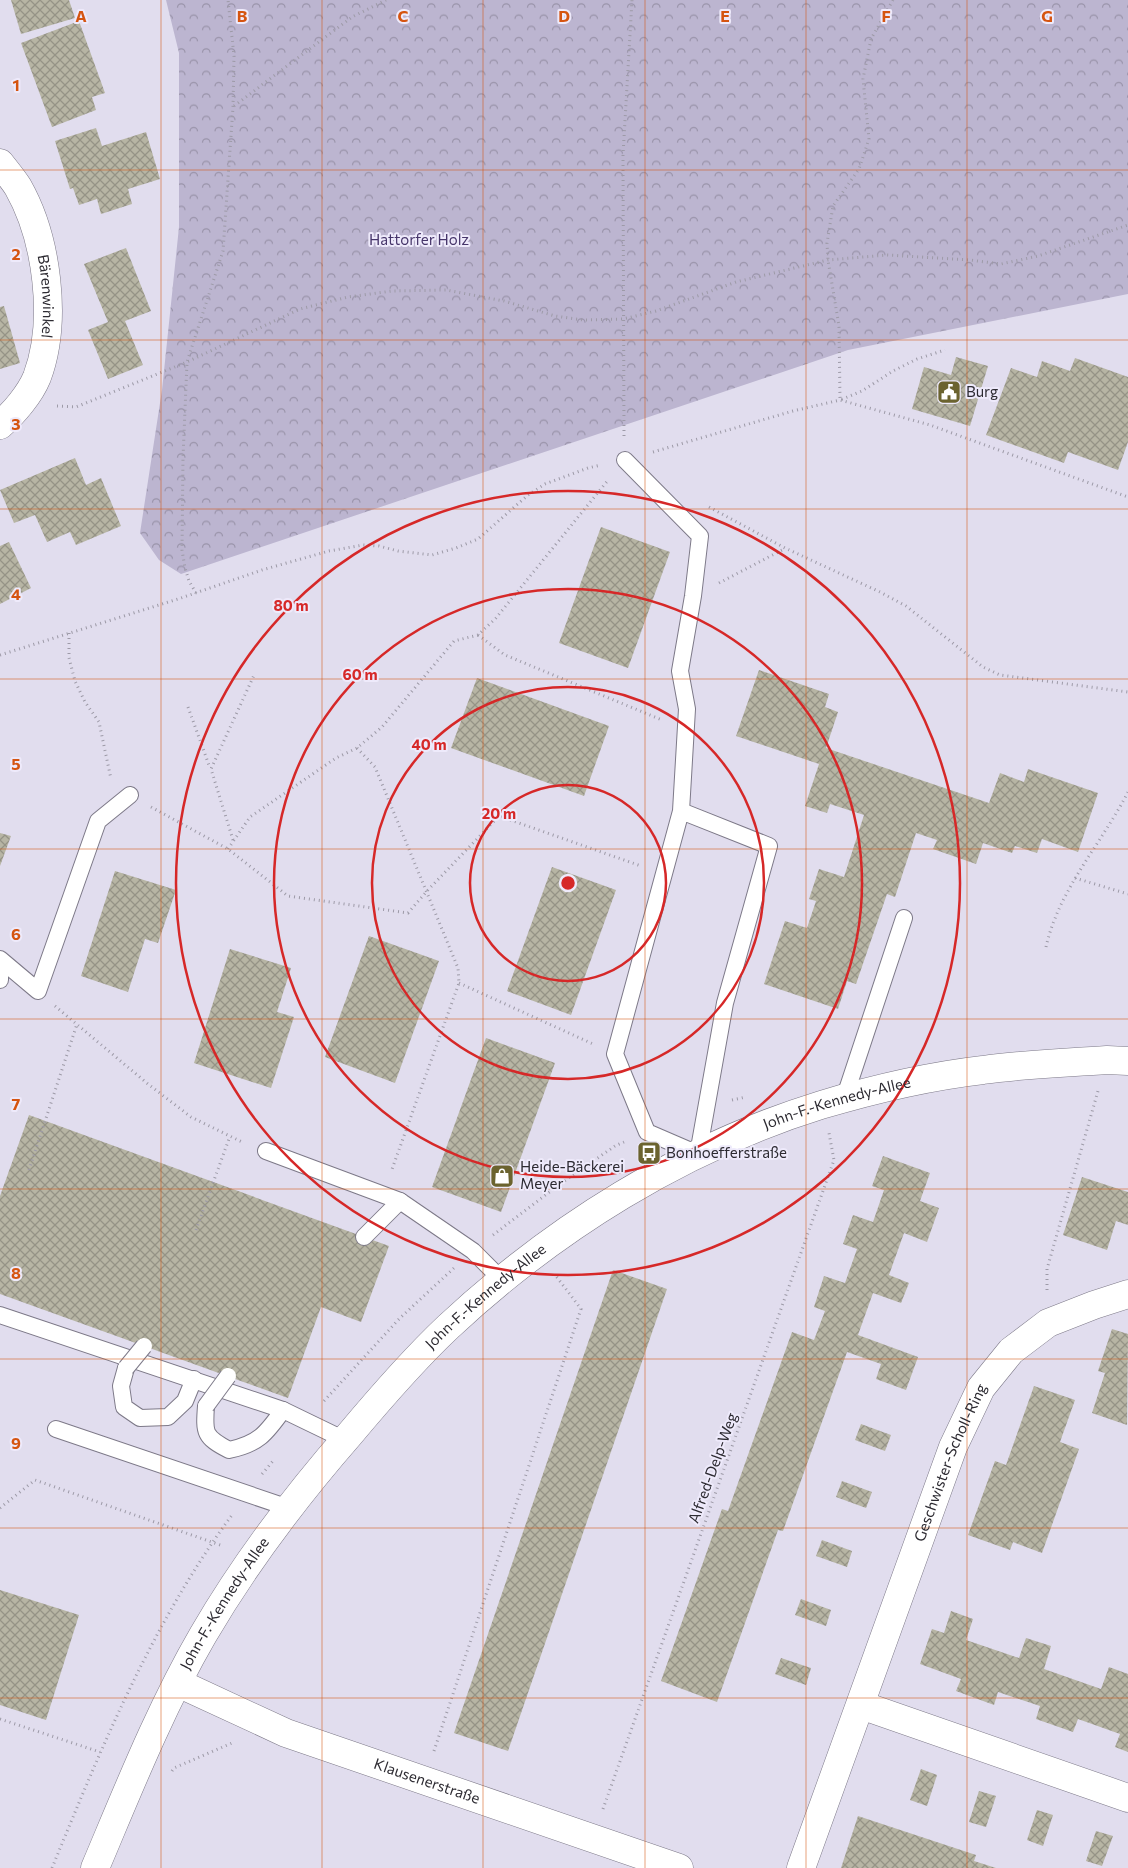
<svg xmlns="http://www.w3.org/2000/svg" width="1128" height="1868" font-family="Commissioner,sans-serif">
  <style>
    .forest { fill: url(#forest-crowns) }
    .building { fill: url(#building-cross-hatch) }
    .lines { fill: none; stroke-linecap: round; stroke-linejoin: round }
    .service-casing { stroke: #7d7988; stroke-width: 18 }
    .minor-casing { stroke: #7d7988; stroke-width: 29 }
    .path { stroke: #9d9aa7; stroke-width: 3; stroke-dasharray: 1 4; stroke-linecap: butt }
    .service { stroke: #fff; stroke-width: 16 }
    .minor { stroke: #fff; stroke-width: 28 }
    .service-bridge-casing { stroke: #7d7988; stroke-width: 18; stroke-linecap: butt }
    .service-bridge { stroke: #fff; stroke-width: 16 }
    .grid { fill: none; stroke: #d55410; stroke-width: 1; stroke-opacity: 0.55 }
    .ring { fill: none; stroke: #d62828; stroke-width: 2.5 }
    .labels { text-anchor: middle; stroke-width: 4; stroke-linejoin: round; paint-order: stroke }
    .park-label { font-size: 15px; fill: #46356a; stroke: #eeeafb }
    .street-label { font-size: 15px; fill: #2d2b32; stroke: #eeeafb }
    .poi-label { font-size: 15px; fill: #2d2b32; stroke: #eeeafb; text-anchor: start }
    .grid-label { font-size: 16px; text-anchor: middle; font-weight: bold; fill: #d55410; stroke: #eeeafb; stroke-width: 4; stroke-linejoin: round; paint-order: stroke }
    .centre { fill: #d62828; stroke: #eeeafb; stroke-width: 2.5 }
    .ring-label { font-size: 15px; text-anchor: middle; font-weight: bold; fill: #d62828; stroke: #eeeafb; stroke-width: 4; stroke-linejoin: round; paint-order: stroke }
  </style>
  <defs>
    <pattern id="forest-crowns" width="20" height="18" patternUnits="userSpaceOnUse" patternTransform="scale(1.25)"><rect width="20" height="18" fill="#bcb5d0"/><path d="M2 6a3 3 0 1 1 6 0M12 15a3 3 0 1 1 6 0" fill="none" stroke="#9993a9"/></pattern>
    <pattern id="building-cross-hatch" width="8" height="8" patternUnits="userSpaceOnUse" patternTransform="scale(1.25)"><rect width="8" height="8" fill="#b7b5a4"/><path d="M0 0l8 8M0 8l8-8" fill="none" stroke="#959386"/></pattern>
  </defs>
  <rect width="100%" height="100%" fill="#e1ddee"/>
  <path class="forest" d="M166 0H1128V294L848 350 181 574 159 560 140 533 162 390 179 227V53Z"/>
  <g class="building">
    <path d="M11 0H69L75 18 21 34Z"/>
    <path d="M79 21 105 93 92 97 96 110 52 127 21 43Z"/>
    <path d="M96 128 102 146 146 132 160 179 128 189 132 204 101 214 97 199 79 205 73 188 70 189 55 141Z"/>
    <path d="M126 248 151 311 125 321 143 365 108 379 88 330 108 322 84 264Z"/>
    <path d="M4 306 20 363 0 369V307Z"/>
    <path d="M956 357 988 366 970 426 912 409 924 367 951 375Z"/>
    <path d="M1075 358 1128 377V442L1118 470 1068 452 1064 463 986 435 1011 368 1037 377 1042 361 1070 371Z"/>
    <path d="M75 458 86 485 101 478 121 526 76 545 70 532 47 542 35 515 14 523 0 490Z"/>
    <path d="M601 527 670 552 628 668 559 643Z"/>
    <path d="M9 542 31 588 0 604V546Z"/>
    <path d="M759 670 829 694 825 707 838 712 826 748 989 803 1000 773 1024 782 1028 769 1098 793 1078 852 1042 839 1037 853 1015 846 1012 853 983 843 976 864 933 849 937 840 916 833 895 897 887 894 856 984 847 981 838 1009 764 984 785 921 807 928 816 901 809 899 819 869 844 877 864 815 830 804 827 813 805 806 819 764 736 736Z"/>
    <path d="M477 678 609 726 584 796 451 748Z"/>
    <path d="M0 833 11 836 0 866Z"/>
    <path d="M552 867 616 890 571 1015 507 991Z"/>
    <path d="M115 871 176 890 158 943 145 939 128 992 81 976Z"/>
    <path d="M369 936 439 961 395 1083 325 1057Z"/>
    <path d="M230 949 291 968 277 1012 294 1017 271 1088 194 1063Z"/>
    <path d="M486 1038 555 1063 501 1212 432 1187Z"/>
    <path d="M29 1115 389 1246 361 1322 321 1307 288 1398 0 1294V1196Z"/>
    <path d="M883 1156 930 1173 920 1201 939 1208 927 1242 904 1233 889 1275 909 1283 901 1303 873 1293 858 1335 918 1357 906 1390 876 1379 881 1364 847 1352 783 1531 778 1530 717 1702 661 1681 722 1509 728 1511 792 1332 814 1340 825 1311 814 1307 824 1276 845 1283 857 1249 843 1244 853 1215 873 1222 884 1190 872 1186Z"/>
    <path d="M1082 1177 1128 1192V1225L1116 1221 1107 1250 1063 1235Z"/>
    <path d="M613 1270 667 1289 508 1751 454 1733Z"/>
    <path d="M1112 1329 1128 1334 1127 1425 1092 1413 1105 1373 1098 1371Z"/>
    <path d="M1034 1386 1075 1400 1060 1442 1079 1449 1042 1553 1013 1542 1010 1550 968 1535 995 1461 1006 1465Z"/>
    <path d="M861 1424 891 1435 885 1451 855 1440Z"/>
    <path d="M842 1481 872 1492 866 1508 836 1497Z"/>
    <path d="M822 1540 852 1551 847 1567 816 1556Z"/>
    <path d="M0 1590 79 1615 46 1720 0 1705Z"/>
    <path d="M801 1599 831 1610 826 1626 795 1615Z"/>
    <path d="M951 1611 973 1619 966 1640 1019 1658 1026 1638 1051 1646 1044 1669 1101 1689 1109 1667 1128 1674V1752L1115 1747 1120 1734 1078 1719 1073 1732 1036 1719 1040 1706 998 1692 994 1705 956 1691 961 1679 920 1664 932 1629 944 1633Z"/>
    <path d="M781 1658 811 1668 806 1685 775 1674Z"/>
    <path d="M921 1769 937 1775 927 1806 910 1800Z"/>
    <path d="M979 1791 996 1796 986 1827 969 1822Z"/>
    <path d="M1037 1810 1053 1815 1043 1846 1027 1840Z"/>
    <path d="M858 1816 976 1855 974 1861 996 1868H841Z"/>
    <path d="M1096 1831 1113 1836 1102 1866 1086 1861Z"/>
  </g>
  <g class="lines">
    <g class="service-casing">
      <g id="service">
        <path d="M625 460 700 536 693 596 680 671 687 709 681 811 615 1054 647 1132 698 1154 725 1003 769 846 681 811"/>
        <path d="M0 959 38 991 98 821 130 795"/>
        <path d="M0 980V960"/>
        <path d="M844 1099 904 918"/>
        <path d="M266 1151 400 1201 473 1251 502 1280"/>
        <path d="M364 1237 400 1201"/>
        <path d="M0 1315 283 1410 345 1440"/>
        <path d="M126 1368 121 1386 124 1407 140 1418 168 1417 185 1401 194 1379"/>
        <path d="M206 1406C204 1433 204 1437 229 1450 258 1444 266 1434 283 1410"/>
        <path d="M56 1429 289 1508"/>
      </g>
    </g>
    <g class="minor-casing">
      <g id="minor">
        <path id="s1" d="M0 163C6 171 13 179 18 187 47 238 58 321 37 377 30 394 14 413 0 425"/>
        <path id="s2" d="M178 1683 286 1733 679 1868"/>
        <path d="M861 1705 1128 1798"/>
        <path id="s3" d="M95 1868C128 1790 160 1709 203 1635 245 1563 295 1497 350 1434 381 1397 413 1360 448 1327 554 1228 682 1148 821 1105 871 1090 931 1076 983 1070 1024 1064 1066 1063 1107 1060L1128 1061"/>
        <path id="s4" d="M801 1868 953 1447 981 1388 1011 1351 1048 1323 1094 1305 1128 1294"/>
      </g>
    </g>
    <g class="path">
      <path d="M893 0 871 39 863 79 869 139 859 169 833 206 827 243 828 260 839 326 840 400 862 391 893 371 917 359 945 350"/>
      <path d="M234 106 352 17 386 0"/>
      <path d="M57 406 76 407 187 362 300 309 348 297 392 291 446 290 504 301 555 316 583 320 623 319 656 311 736 282 828 260 887 255 970 260 1001 264 1038 256 1128 225"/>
      <path d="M624 436 623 155 632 0"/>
      <path d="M653 452 793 411 840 400 930 425 1128 497"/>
      <path d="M709 507 785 548 880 592 906 606 983 667 1000 675 1128 692"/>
      <path d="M719 583 784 549"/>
      <path d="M196 593 189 581 185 568 182 550 183 458 187 362 223 251 233 107 234 56 228 0"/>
      <path d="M69 633V658L75 681 85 702 99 722 111 779"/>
      <path d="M478 635 505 655 662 720"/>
      <path d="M0 655 178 599 262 570 329 551 363 545 379 546 398 551 432 555 456 548 478 539 528 495 545 484 588 468 601 465"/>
      <path d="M188 707 210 768"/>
      <path d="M357 748 375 767 458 968 459 983 391 1172"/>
      <path d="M151 807 228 849 288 896 408 913 427 891 499 816 641 866"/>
      <path d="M233 840 211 769 255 673"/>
      <path d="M228 849 250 817 336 758 357 748 382 727 454 641 478 635 496 618 609 479"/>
      <path d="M1075 878 1128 894"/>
      <path d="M1046 947C1059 889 1102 843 1128 792"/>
      <path d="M459 983 593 1044"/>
      <path d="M55 1006 148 1084 191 1117 244 1143"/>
      <path d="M732 1100 746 1097"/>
      <path d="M29 1170 77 1024"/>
      <path d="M196 1230 230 1136"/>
      <path d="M493 1235 560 1184 615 1146 624 1142"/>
      <path d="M1047 1290V1269L1098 1091"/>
      <path d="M324 1401 400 1318 454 1268"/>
      <path d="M262 1474 273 1461"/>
      <path d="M0 1508 35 1480 223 1546"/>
      <path d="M0 1719 100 1752"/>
      <path d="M434 1751 581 1309 556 1276"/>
      <path d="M172 1771 174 1768 232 1743"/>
      <path d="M603 1809 834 1160 829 1133"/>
      <path d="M52 1868C102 1746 153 1622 232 1515"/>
    </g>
    <use href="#service" class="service"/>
    <use href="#minor" class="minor"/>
    <g class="service-bridge-casing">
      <g id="service-bridge">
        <path d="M126 1368 144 1346"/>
        <path d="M206 1406 228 1376"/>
      </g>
    </g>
    <use href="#service-bridge" class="service-bridge"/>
  </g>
  <path class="grid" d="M161 0V1868M322 0V1868M483 0V1868M645 0V1868M806 0V1868M967 0V1868M0 170H1128M0 340H1128M0 509H1128M0 679H1128M0 849H1128M0 1019H1128M0 1189H1128M0 1359H1128M0 1528H1128M0 1698H1128"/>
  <g class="ring">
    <circle cx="568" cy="883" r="98"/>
    <circle cx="568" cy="883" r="196"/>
    <circle cx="568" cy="883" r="294"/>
    <circle cx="568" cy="883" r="392"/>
  </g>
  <defs>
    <g id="civic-square" transform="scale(1.25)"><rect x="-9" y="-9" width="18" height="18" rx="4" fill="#6b632f" stroke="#eeeafb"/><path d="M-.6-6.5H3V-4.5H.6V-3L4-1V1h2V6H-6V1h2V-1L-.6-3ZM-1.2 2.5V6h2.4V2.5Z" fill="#fff"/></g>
    <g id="bus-square" transform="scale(1.25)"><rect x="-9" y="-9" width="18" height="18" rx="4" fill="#6b632f" stroke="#eeeafb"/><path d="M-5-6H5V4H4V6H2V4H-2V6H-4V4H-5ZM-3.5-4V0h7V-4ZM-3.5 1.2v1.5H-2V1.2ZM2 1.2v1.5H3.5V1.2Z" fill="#fff"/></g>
    <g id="shop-square" transform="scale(1.25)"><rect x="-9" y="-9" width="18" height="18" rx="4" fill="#6b632f" stroke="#eeeafb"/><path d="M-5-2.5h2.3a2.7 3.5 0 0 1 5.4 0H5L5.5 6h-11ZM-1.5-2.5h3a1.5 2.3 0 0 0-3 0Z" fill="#fff"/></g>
  </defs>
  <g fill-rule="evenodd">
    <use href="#civic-square" x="949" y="392"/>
    <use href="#bus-square" x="649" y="1153"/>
    <use href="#shop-square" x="502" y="1176"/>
  </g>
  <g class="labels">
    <g class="park-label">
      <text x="419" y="245">Hattorfer Holz</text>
    </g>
    <g class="street-label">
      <text dy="5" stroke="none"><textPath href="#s1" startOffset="144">Bärenwinkel</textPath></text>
      <text dy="5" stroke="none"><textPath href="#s3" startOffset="1105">John-F.-Kennedy-Allee</textPath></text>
      <text dy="5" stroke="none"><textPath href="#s3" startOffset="700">John-F.-Kennedy-Allee</textPath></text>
      <text dy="5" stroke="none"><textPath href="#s4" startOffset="432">Geschwister-Scholl-Ring</textPath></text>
      <text transform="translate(713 1468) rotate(-70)" y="5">Alfred-Delp-Weg</text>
      <text dy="5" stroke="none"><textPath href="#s3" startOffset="295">John-F.-Kennedy-Allee</textPath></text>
      <text dy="5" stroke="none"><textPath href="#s2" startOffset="268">Klausenerstraße</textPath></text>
    </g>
    <g class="poi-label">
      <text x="966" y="397">Burg</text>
      <text x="666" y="1158">Bonhoefferstraße</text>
      <text x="520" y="1172">Heide-Bäckerei<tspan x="520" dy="17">Meyer</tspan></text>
    </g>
  </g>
  <g class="grid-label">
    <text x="81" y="22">A</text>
    <text x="242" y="22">B</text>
    <text x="403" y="22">C</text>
    <text x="564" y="22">D</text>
    <text x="725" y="22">E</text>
    <text x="886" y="22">F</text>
    <text x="1047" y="22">G</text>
    <text x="16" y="91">1</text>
    <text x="16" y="260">2</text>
    <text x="16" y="430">3</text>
    <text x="16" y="600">4</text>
    <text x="16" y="770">5</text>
    <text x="16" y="940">6</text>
    <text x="16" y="1110">7</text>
    <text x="16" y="1279">8</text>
    <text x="16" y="1449">9</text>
  </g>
  <circle cx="568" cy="883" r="8" class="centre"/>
  <g class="ring-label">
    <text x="291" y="611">80 m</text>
    <text x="360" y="680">60 m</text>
    <text x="429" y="750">40 m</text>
    <text x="499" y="819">20 m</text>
  </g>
</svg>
